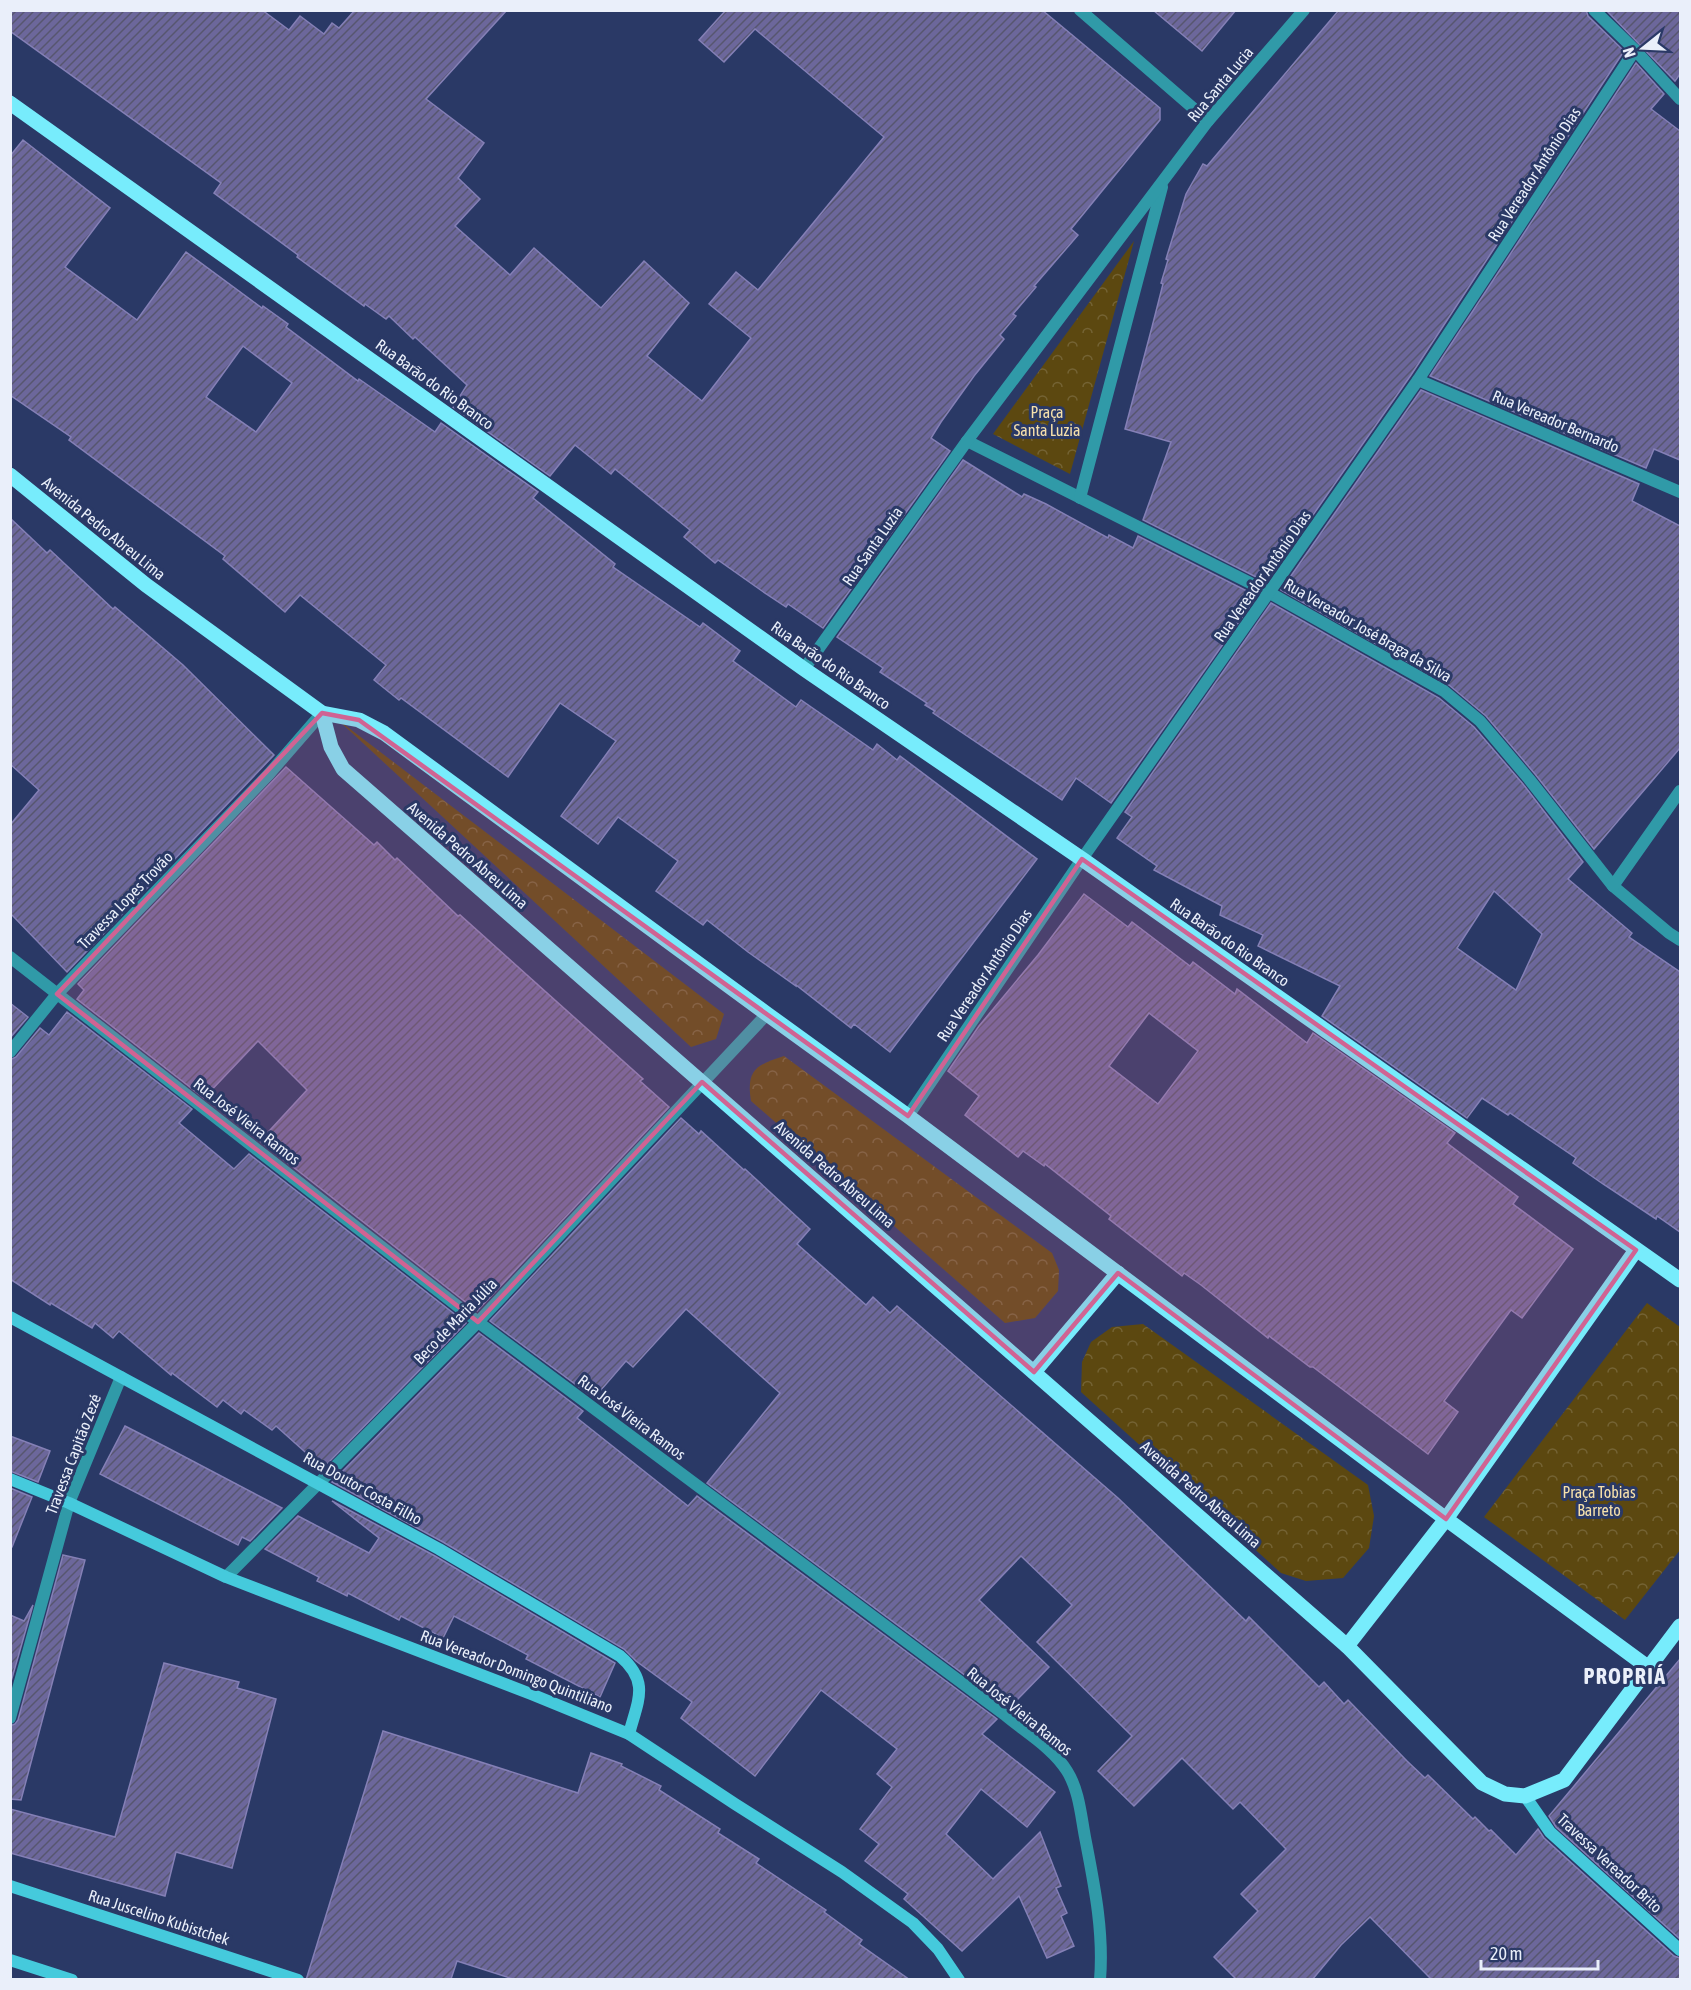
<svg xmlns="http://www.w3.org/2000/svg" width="1691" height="1990" font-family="'Asap Condensed',sans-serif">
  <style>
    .park { fill: url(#park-crowns) }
    .building { fill: url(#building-hatch); stroke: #8580b6; stroke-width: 1.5; fill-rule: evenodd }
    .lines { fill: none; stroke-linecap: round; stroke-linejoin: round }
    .street { stroke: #309aa8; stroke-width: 12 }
    .secondary { stroke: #45cadc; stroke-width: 12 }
    .primary { stroke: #77ecfc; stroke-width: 15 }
    .marked { fill: #d06393; fill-opacity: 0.2; stroke: #d06393; stroke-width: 4.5; stroke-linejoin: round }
    .labels { text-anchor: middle; stroke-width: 6; stroke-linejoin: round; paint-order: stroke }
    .street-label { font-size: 16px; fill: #eaeffa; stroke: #2a3966 }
    .park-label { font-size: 16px; fill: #f6e0ab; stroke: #2a3966 }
    .district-label { font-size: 22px; font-weight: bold; letter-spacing: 1.5px; fill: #eaeffa; stroke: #2a3966 }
  </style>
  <defs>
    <pattern id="park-crowns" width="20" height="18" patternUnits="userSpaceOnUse" patternTransform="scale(1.5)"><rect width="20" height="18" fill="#5c4810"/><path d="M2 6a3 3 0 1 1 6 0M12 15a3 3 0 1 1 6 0" fill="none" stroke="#746334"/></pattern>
    <pattern id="building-hatch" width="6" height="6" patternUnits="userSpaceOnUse" patternTransform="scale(1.5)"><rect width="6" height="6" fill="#6c679b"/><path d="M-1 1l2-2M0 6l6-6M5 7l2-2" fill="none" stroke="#57566f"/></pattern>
  </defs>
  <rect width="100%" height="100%" fill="#2a3966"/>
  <g class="park">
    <path d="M1134 241 1070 474 993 434Z"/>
    <path d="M337 719 724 1014 716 1039 691 1047Z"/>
    <path d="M784 1056 1052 1253 1059 1270 1058 1291 1035 1318 1005 1323 751 1101C746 1070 756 1065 784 1056Z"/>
    <path d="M1647 1303 1680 1327V1550L1625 1620 1484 1517Z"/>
    <path d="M1143 1324 1368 1485 1374 1516 1369 1548 1343 1578 1306 1581 1281 1573 1081 1392 1082 1362 1091 1342 1112 1327Z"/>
  </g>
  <g class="building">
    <path d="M10 10H262L289 30 300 16 324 34 332 23 339 28 355 10H507L426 99 484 143 458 178 480 199 455 226 510 275 534 248 601 308 644 261 689 303 647 356 702 401 751 338 709 304 736 272 758 290 884 137 755 29 724 62 699 40 726 10H1042L1160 108V120L1071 229 1078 235 1034 286 1036 287 1013 314 1016 316 1000 335 1004 339 974 376 941 422 931 438 950 451 823 628 788 604 786 607 762 591 718 560 715 563 684 537 690 530 615 469 611 474 575 445 550 476 453 407 467 385 415 337 413 339 389 316 386 319 365 304 364 306 297 257 298 255 214 193 221 183 10 31Z"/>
    <path d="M1153 10H1236L1202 51Z"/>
    <path d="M1339 10H1586L1588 16 1624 51 1411 375 1266 582 1143 520 1171 442 1125 429 1152 327 1163 284 1161 283 1168 260 1166 259 1186 194 1203 164 1207 166Z"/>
    <path d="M1606 10H1680V74L1675 81Z"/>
    <path d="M1636 63 1664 94 1651 109 1680 131V460L1654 449 1646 468 1430 376Z"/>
    <path d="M23 140 110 208 65 267 137 320 186 252 262 308 263 306 288 324 286 327 358 381 359 379 435 432 441 423 538 492 533 498 615 564 613 567 700 627 703 623 740 651 733 661 796 707 801 700 873 750 877 744 897 760 900 756 1037 859 890 1052 854 1024 851 1028 796 985V986L748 952 707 920 703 925 656 891 678 861 618 817 598 844 561 816 616 741 560 703 508 777 401 698 399 700 374 680 386 665 300 595 285 612 223 559 225 556 69 440 71 437 10 395V156ZM243 346 292 383 256 432 206 397Z"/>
    <path d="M1421 390 1639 484 1632 501 1680 526V748L1594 849 1535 774 1486 716 1449 685 1281 590Z"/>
    <path d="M963 460 1022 497 1024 494 1046 504 1108 538 1109 535 1133 548 1138 536 1257 596 1111 803 1076 778 1062 800 933 713 935 711 925 705 927 703 880 672 883 668 837 637Z"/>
    <path d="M10 518 47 553 50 550 113 609 115 607 183 665 274 755 67 972 10 913V825L39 790 10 764Z"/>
    <path d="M1271 603 1439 698 1474 727 1523 784 1583 862 1568 879 1632 933 1629 937 1680 972V1232L1657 1216 1656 1219 1603 1184 1573 1163 1576 1158 1510 1113 1508 1115 1482 1098 1467 1118 1322 1016 1340 986 1258 946 1263 935 1220 915 1222 906 1154 870 1157 866 1117 838 1132 817 1125 812ZM1494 891 1542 934 1516 990 1457 948Z"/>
    <path d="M286 767 374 845 377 842 395 860 397 858 458 916 460 915 643 1079 640 1081 669 1107 477 1311 260 1141 307 1090 258 1041 204 1098 77 999 84 990 78 984Z"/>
    <path d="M1084 894 1128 927 1132 922 1190 966 1193 962 1235 994 1237 989 1307 1043 1313 1033 1455 1133 1447 1143 1518 1197 1513 1204 1573 1249 1522 1318 1511 1310 1444 1401 1458 1412 1428 1454 1313 1367H1310L1269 1336 1268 1338 1201 1285 1184 1273 1182 1276 1109 1219 1111 1216 1045 1164 1044 1166 1023 1151 1018 1157 965 1115 979 1096 948 1071 979 1026 1038 955ZM1149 1013 1198 1051 1158 1104 1109 1066Z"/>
    <path d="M10 1003 28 1017 10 1038Z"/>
    <path d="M67 1012 192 1109 179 1123 234 1169 249 1154 466 1323 323 1468 276 1426 272 1430 244 1410 241 1414 223 1400 217 1407 172 1373 171 1375 119 1331 113 1338 95 1323 92 1328 51 1303 50 1305 10 1279V1060L16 1057 40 1028 49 1035Z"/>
    <path d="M681 1118 699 1134 701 1131 744 1170 745 1169 810 1229 797 1244 866 1305 873 1297 890 1313 897 1306 1118 1498 1246 1621 1249 1617 1319 1687 1324 1682 1344 1704 1348 1700 1407 1761 1425 1778 1428 1775 1473 1819 1475 1817 1489 1831 1491 1830 1516 1855 1538 1829 1544 1838 1674 1956 1680 1958V1980H1432L1370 1917 1341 1945 1312 1980H1237L1214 1957 1258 1911 1241 1894 1286 1849 1240 1802 1233 1809 1182 1758 1134 1806 1098 1771 1132 1736 1037 1642 1072 1605 1021 1556 979 1600 1049 1667 1009 1708 707 1483 780 1393 686 1309 633 1367 626 1361 594 1398 490 1321Z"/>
    <path d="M479 1333 583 1411 577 1418 688 1506 697 1496 997 1719 982 1734 1055 1792 1027 1827 981 1789 946 1834 993 1879 1040 1832 1061 1886 1056 1888 1067 1913 1061 1916 1074 1946 1047 1958 1019 1896 962 1951 904 1899 908 1894 865 1861 879 1844 860 1829 892 1787 877 1774 897 1749 821 1690 755 1776 681 1718 692 1702 636 1661 624 1649 443 1542 332 1482Z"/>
    <path d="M125 1426 164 1446 282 1508 250 1541 242 1537 238 1545 100 1474Z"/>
    <path d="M10 1436 50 1451 38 1482 10 1471Z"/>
    <path d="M10 1488 32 1497 12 1547H10Z"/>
    <path d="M332 1501 435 1556 615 1663 600 1697 526 1659 528 1655 454 1616 443 1638 401 1616 399 1620 348 1593 347 1596 317 1581 319 1577 265 1549 298 1516 369 1553 379 1538Z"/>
    <path d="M63 1555 85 1560 21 1800 10 1799V1726L15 1724 18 1720Z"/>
    <path d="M33 1605 10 1685V1615L24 1621Z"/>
    <path d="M1680 1659V1939L1556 1827 1549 1816Z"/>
    <path d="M164 1663 239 1682 237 1688 276 1699 232 1868 176 1852 165 1896 10 1853V1809L115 1837Z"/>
    <path d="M383 1731 578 1793 591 1753 622 1764 621 1766 661 1786 659 1790 720 1829 718 1833 759 1859 756 1863 826 1910 824 1912 862 1940 859 1944 910 1980H516L457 1961 451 1979 306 1980Z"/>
  </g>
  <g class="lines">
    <g class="street">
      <path d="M1080 10 1208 121"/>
      <path d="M1594 10 1635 50 1680 99"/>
      <path d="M1418 380 1680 492"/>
      <path d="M967 441 1270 593 1444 691 1480 721 1529 779 1613 886 1669 933 1680 940"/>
      <path d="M1080 498 1162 187"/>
      <path d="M804 669 967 441 1208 121 1304 10"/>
      <path d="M1613 886 1680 791"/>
      <path d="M10 957 478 1322 1005 1715C1025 1732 1053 1748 1067 1771 1079 1790 1081 1816 1085 1837 1094 1884 1104 1931 1100 1980"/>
      <path d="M10 1052 57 994 269 774 322 713"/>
      <path d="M908 1116 1082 859 1418 380 1635 50"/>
      <path d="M226 1577 478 1322 767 1014"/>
      <path d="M10 1718 69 1503 121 1377"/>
    </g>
    <g class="secondary">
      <path d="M10 1317 439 1549 620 1656C650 1682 638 1700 629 1734"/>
      <path d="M10 1479 69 1503 226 1577 531 1694 629 1734 735 1804 842 1872 913 1923 938 1949 959 1980"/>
      <path d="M1525 1796 1550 1832 1680 1950"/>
      <path d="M10 1886 298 1980"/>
      <path d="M10 1960 72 1980"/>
    </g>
    <g class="primary">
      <path d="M10 103 804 669 1082 859 1680 1280"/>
      <path d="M10 475 146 585 322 713 359 720 384 733 767 1014 908 1116 1446 1519 1636 1250"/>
      <path d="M322 713 331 747 343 769 1347 1646 1482 1783 1505 1794 1525 1796 1564 1780 1680 1626"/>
      <path d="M1034 1372 1118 1273"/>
      <path d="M1347 1646 1446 1519 1649 1668"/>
    </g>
  </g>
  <path class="marked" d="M322 713 359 720 908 1116 1082 859 1636 1250 1446 1519 1118 1273 1034 1372 702 1082 478 1322 57 994Z"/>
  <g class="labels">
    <g class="street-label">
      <text transform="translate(1220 84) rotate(-50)" y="6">Rua Santa Lucia</text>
      <text transform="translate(1534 174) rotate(-57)" y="6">Rua Vereador Antônio Dias</text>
      <text transform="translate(435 384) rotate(36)" y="6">Rua Barão do Rio Branco</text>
      <text transform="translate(1556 421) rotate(23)" y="6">Rua Vereador Bernardo</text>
      <text transform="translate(104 528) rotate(39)" y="6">Avenida Pedro Abreu Lima</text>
      <text transform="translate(872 546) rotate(-55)" y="6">Rua Santa Luzia</text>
      <text transform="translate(1262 576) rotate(-55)" y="6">Rua Vereador Antônio Dias</text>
      <text transform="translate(1368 630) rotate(30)" y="6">Rua Vereador José Braga da Silva</text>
      <text transform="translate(831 665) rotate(35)" y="6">Rua Barão do Rio Branco</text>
      <text transform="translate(468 855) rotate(41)" y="6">Avenida Pedro Abreu Lima</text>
      <text transform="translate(125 900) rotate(-46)" y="6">Travessa Lopes Trovão</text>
      <text transform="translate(1230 942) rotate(35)" y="6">Rua Barão do Rio Branco</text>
      <text transform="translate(984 975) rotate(-56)" y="6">Rua Vereador Antônio Dias</text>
      <text transform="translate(247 1121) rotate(38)" y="6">Rua José Vieira Ramos</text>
      <text transform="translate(835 1174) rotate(41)" y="6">Avenida Pedro Abreu Lima</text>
      <text transform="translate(455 1321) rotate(-46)" y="6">Beco de Maria Júlia</text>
      <text transform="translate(632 1417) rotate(37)" y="6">Rua José Vieira Ramos</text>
      <text transform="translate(73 1454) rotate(-69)" y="6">Travessa Capitão Zezé</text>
      <text transform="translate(363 1488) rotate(29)" y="6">Rua Doutor Costa Filho</text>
      <text transform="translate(1201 1494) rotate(41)" y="6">Avenida Pedro Abreu Lima</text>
      <text transform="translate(517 1671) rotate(21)" y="6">Rua Vereador Domingo Quintiliano</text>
      <text transform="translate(1020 1711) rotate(39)" y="6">Rua José Vieira Ramos</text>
      <text transform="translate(1610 1863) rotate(43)" y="6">Travessa Vereador Brito</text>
      <text transform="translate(159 1917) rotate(18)" y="6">Rua Juscelino Kubistchek</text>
    </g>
    <g class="park-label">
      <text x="1047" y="418">Praça<tspan x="1047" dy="18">Santa Luzia</tspan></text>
      <text x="1599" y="1498">Praça Tobias<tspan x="1599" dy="18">Barreto</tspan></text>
    </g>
    <g class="district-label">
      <text x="1625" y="1684">PROPRIÁ</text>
    </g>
  </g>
  <rect width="1691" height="1990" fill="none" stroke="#eaeffa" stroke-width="24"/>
  <g transform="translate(1643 48) rotate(252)" stroke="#2a3966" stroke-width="4.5" paint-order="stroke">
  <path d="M0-4.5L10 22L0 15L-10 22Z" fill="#eaeffa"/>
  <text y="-9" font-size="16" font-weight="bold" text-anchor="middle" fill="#eaeffa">N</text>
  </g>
  <path d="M1481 1960v9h117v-9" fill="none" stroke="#eaeffa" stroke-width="3"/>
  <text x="1490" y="1960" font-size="18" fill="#eaeffa" stroke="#2a3966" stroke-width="4.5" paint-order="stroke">20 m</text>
</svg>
